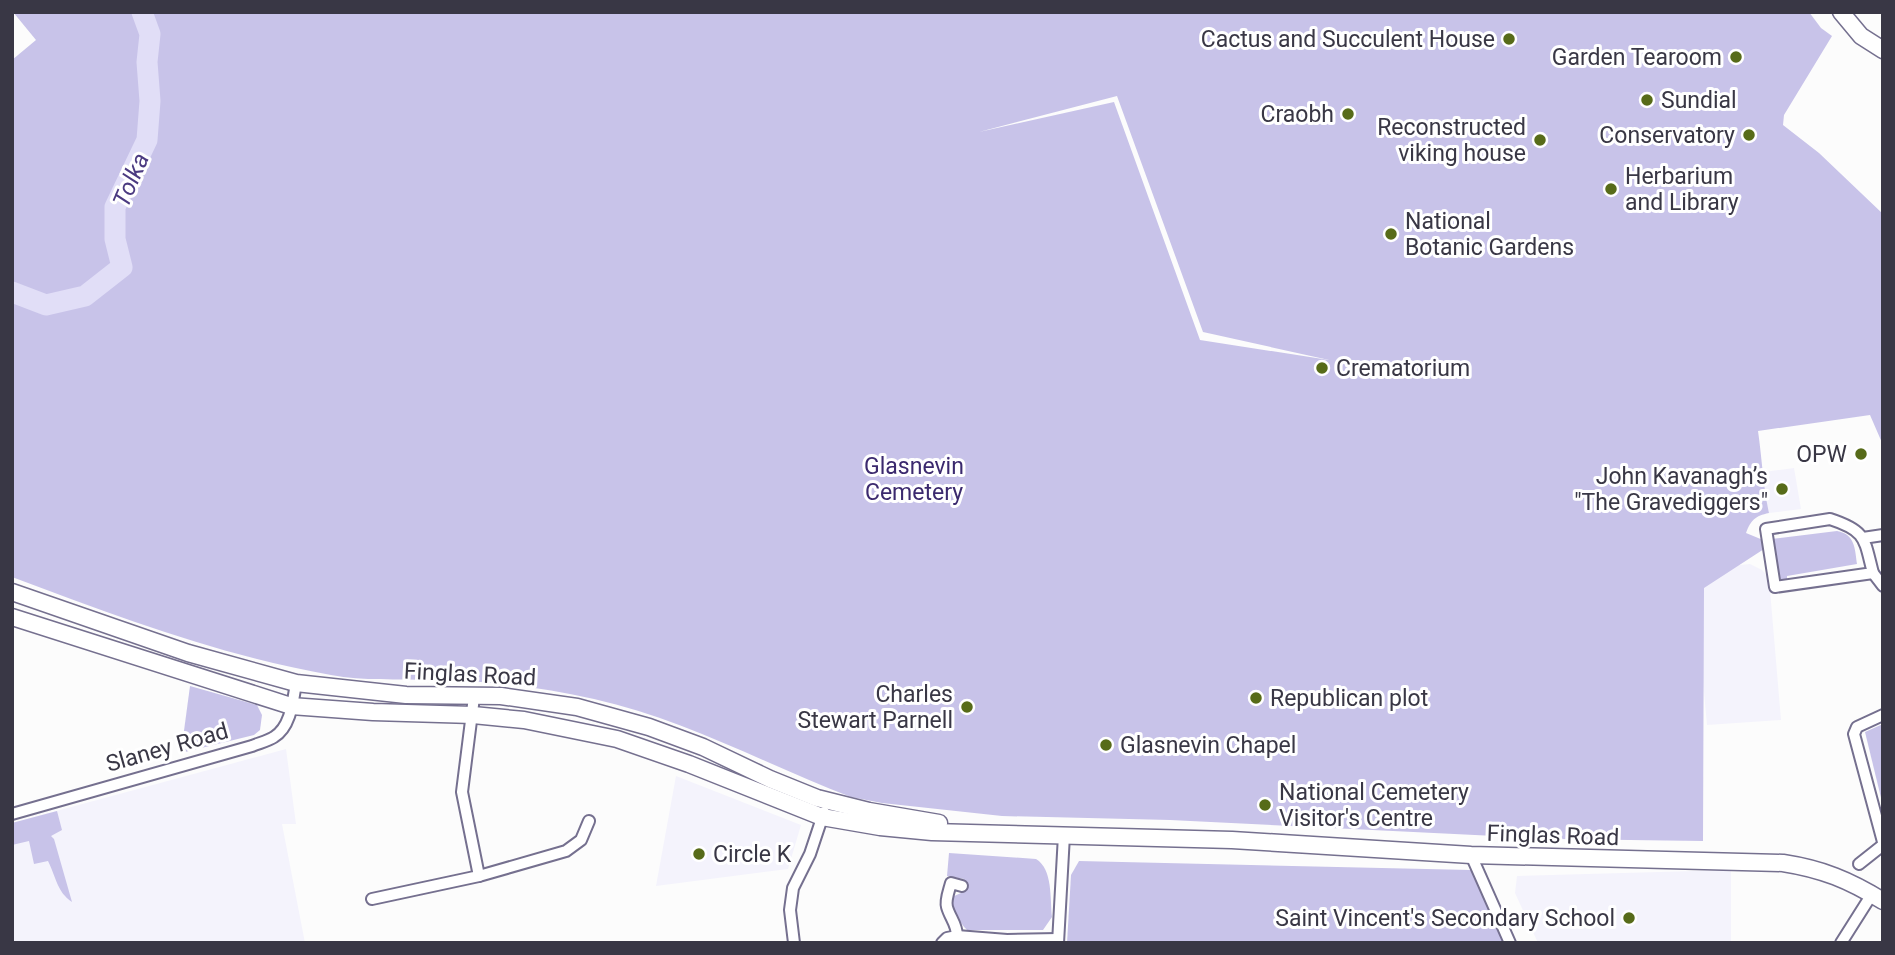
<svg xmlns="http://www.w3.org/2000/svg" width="1895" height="955" font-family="Roboto,sans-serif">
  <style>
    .built { fill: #f4f3fc }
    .green { fill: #c8c3e9; fill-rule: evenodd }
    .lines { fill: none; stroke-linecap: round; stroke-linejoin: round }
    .river { stroke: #e1def7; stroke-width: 21 }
    .street-casing { stroke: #75708f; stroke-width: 14 }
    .secondary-casing { stroke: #75708f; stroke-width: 19 }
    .street { stroke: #fff; stroke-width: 10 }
    .secondary { stroke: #fff; stroke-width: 16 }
    .poi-dot { fill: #576b19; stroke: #fff; stroke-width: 2.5 }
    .labels { text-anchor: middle; stroke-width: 6; stroke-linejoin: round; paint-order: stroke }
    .poi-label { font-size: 23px; fill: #393745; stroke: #fff; text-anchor: end }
    .park-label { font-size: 23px; fill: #3b296e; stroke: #fff }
    .street-label { font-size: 23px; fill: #393745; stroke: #fff }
    .water-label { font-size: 24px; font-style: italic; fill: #4b3a81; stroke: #fff }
  </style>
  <rect width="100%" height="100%" fill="#fcfcfc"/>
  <g class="built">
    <path d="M1794 468 1801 509 1769 513 1764 490V472Z"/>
    <path d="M1750 564 1762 570 1769 578 1781 720 1707 725 1694 584 1729 566Z"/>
    <path d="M286 749 296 824H282L305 943H12V823Z"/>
    <path d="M676 776 801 825 788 869 656 886Z"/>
    <path d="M1731 870V943H1538L1515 893 1517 876Z"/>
  </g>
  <g class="green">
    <path d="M13 12H1809L1821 28 1832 36 1784 115 1783 125 1819 153 1883 214V445L1870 415 1758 431C1762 458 1763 486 1769 513 1755 516 1751 520 1746 533L1763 540 1764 549 1704 588 1703 841 1557 839 1170 820 1002 816 882 803 851 797C765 764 684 719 594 699 540 687 486 680 431 680 397 679 364 681 331 675 221 656 116 616 12 577V60L36 40ZM1117 96 1203 332 1329 360 1200 340 1114 102 979 132Z"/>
    <path d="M1837 531C1855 534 1855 549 1857 564L1787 576V579L1778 581 1771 539Z"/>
    <path d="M190 686 257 705 262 715 260 730 254 735 181 753Z"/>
    <path d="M1883 724V806L1865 732Z"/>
    <path d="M57 811 62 830 51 836 54 839 72 902C57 892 56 877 48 861L34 864 29 841 12 845V823Z"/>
    <path d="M949 853 1036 859C1053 869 1050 899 1052 917L1043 930H967C959 922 951 908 952 897L961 893 964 879 947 876Z"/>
    <path d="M1079 861 1471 870 1504 943H1067L1071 875Z"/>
  </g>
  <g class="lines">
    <path class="river" d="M12 292 46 305 85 296 122 267 115 239V207L147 140 150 101 147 62 150 34 142 12"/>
    <g class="street-casing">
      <g id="street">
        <path d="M1830 519C1867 531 1864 539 1873 573L1775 587 1766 529Z"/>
        <path d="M1863 538 1883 535"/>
        <path d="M1873 573 1883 586"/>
        <path d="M1883 715 1857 727 1854 734 1883 842"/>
        <path d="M12 814 252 746C259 743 268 741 274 737 291 727 293 700 296 683"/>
        <path d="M1471 855 1510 943"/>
        <path d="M1859 864 1883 845"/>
        <path d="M479 876 566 851 581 840 589 821"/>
        <path d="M372 899 479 876 462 792 474 697"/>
        <path d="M957 936C957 924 950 918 947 907 945 900 949 891 951 883L962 886"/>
        <path d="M794 943 790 910 793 888 810 854 824 812"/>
        <path d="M942 943 947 938 957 936 1007 940 1058 939"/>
        <path d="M1058 943 1064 835"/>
        <path d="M1841 943 1872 894"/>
      </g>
    </g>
    <g class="secondary-casing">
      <g id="secondary">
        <path d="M1841 12 1861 36 1883 50"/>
        <path d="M12 592 188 653 296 683 406 695 501 696 577 707 649 727 703 747 770 779 817 798 869 811 939 823"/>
        <path d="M12 617 291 706 373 712 473 715 524 720 617 739 689 764 822 817 880 827 932 832 1232 840 1471 855 1783 863C1822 869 1849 880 1883 901"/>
      </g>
    </g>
    <use href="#street" class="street"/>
    <use href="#secondary" class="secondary"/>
  </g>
  <g class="poi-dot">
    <circle cx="1509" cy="39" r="7"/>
    <circle cx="1736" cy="57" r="7"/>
    <circle cx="1647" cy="100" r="7"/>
    <circle cx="1348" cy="114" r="7"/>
    <circle cx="1749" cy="135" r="7"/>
    <circle cx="1540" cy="140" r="7"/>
    <circle cx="1611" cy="189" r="7"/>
    <circle cx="1391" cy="234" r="7"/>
    <circle cx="1322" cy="368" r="7"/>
    <circle cx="1861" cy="454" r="7"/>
    <circle cx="1782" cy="489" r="7"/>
    <circle cx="1256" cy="698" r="7"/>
    <circle cx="967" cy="707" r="7"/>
    <circle cx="1106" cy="745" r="7"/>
    <circle cx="1265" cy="805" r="7"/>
    <circle cx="699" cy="854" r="7"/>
    <circle cx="1629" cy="918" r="7"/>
  </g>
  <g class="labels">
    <g class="poi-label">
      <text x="1495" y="47">Cactus and Succulent House</text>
      <text x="1722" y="65">Garden Tearoom</text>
      <text x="1661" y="108" text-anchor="start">Sundial</text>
      <text x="1334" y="122">Craobh</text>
      <text x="1526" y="135">Reconstructed<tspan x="1526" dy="26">viking house</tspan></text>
      <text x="1735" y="143">Conservatory</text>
      <text x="1625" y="184" text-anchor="start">Herbarium<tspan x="1625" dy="26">and Library</tspan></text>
      <text x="1405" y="229" text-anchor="start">National<tspan x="1405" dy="26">Botanic Gardens</tspan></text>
      <text x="1336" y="376" text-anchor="start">Crematorium</text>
      <text x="1847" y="462">OPW</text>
      <text x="1768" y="484">John Kavanagh’s<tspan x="1768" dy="26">"The Gravediggers"</tspan></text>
      <text x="953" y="702">Charles<tspan x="953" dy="26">Stewart Parnell</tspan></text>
      <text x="1270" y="706" text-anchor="start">Republican plot</text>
      <text x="1120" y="753" text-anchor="start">Glasnevin Chapel</text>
      <text x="1279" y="800" text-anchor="start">National Cemetery<tspan x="1279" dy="26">Visitor's Centre</tspan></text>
      <text x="713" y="862" text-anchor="start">Circle K</text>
      <text x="1615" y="926">Saint Vincent's Secondary School</text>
    </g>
    <g class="park-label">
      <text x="914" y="474">Glasnevin<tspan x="914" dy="26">Cemetery</tspan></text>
    </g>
    <g class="street-label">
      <text transform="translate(470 674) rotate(3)" y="8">Finglas Road</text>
      <text transform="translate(167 747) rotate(-16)" y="8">Slaney Road</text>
      <text transform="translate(1553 835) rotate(2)" y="8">Finglas Road</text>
    </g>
    <g class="water-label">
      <text transform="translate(131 180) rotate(-67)" y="8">Tolka</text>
    </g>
  </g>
  <rect width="1895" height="955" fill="none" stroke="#393745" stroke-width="28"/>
</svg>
